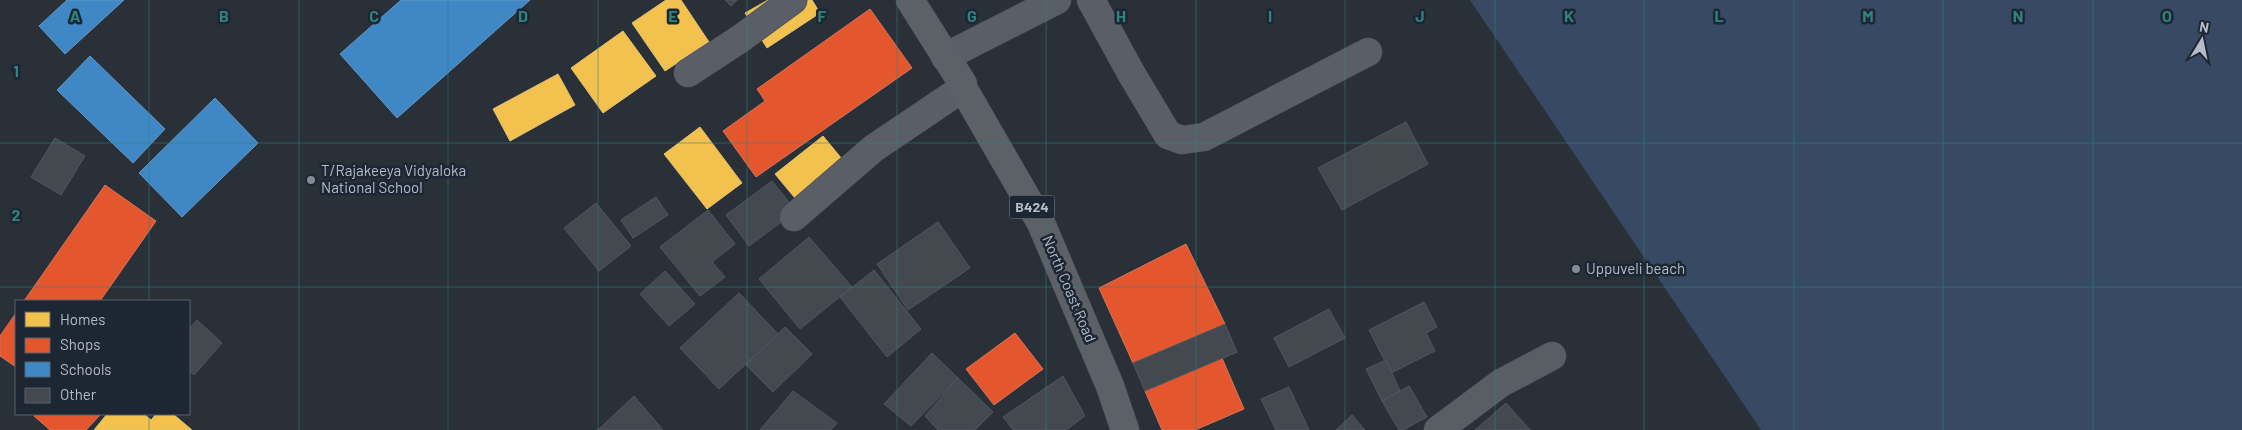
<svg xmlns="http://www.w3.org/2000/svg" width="2242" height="430" font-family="Barlow,sans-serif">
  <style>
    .water { fill: #384963 }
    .homes { fill: #f2c14e; stroke: #dfc073 }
    .shops { fill: #e4572e; stroke: #d6755c }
    .schools { fill: #3f88c5; stroke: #6298c6 }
    .building { fill: #444950; stroke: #52575f }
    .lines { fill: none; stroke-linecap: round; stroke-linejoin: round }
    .street-casing { stroke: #484c53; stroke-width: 29 }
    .secondary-casing { stroke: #484c53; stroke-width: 29 }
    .primary-casing { stroke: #484c55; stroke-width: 29 }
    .street { stroke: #5a5e66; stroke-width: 28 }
    .secondary { stroke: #595d64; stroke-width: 28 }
    .primary { stroke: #5c6168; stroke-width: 28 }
    .grid { fill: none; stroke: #308480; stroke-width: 1; stroke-opacity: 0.55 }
    .poi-dot { fill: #848b96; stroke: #1d2633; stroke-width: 2 }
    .labels { text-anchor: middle; stroke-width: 5; stroke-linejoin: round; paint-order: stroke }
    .shield { fill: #1d2633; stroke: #878f9c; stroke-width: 1 }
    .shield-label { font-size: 14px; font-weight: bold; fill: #b4bcc9 }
    .poi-label { font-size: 15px; fill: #b4bcc9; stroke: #1d2633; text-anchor: start }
    .street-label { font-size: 15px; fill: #b4bcc9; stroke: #1d2633 }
    .grid-label { font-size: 16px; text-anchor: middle; font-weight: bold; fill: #308480; stroke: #1d2633; stroke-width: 5; stroke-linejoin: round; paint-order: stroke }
  </style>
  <rect width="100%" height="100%" fill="#2a3038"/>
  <path class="water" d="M1470 0H2242V430H1761Z"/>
  <g class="homes">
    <path d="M666 0H681L709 42 665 71 632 23Z"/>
    <path d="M768 0H812L820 13 767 48 745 13Z"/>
    <path d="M623 31 656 76 603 113 571 68Z"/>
    <path d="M558 74 575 105 510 141 493 109Z"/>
    <path d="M700 127 742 183 707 209 664 154Z"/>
    <path d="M823 136 847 165 799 203 775 174Z"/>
    <path d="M107 414H144L151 420 156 414H173L192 430H94Z"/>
  </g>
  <g class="shops">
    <path d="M870 9 912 68 756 177 723 131 765 101 757 89Z"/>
    <path d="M105 185 156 221 100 301H24Z"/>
    <path d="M1186 244 1225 324 1133 363 1099 288Z"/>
    <path d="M16 313V367L0 356V336Z"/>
    <path d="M1015 333 1043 369 994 405 966 369Z"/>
    <path d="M1222 358 1244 409 1195 430H1162L1145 391Z"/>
    <path d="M36 414H101L86 430H50L34 416Z"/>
  </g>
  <g class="schools">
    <path d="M67 0H124L65 54 39 26Z"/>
    <path d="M401 0H530L397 118 340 54Z"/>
    <path d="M90 56 165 129 133 163 57 90Z"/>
    <path d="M215 98 258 143 182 217 139 173Z"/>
  </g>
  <g class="building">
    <path d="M725 0H737L731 6Z"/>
    <path d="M1406 122 1428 164 1342 210 1318 168Z"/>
    <path d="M55 138 85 156 61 195 31 177Z"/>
    <path d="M772 181 796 211 749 246 726 215Z"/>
    <path d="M656 197 668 215 633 238 621 220Z"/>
    <path d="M596 203 631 246 599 271 564 228Z"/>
    <path d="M708 210 735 244 712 262 725 277 700 296 660 247Z"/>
    <path d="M938 222 970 268 908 310 877 264Z"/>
    <path d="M809 237 852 287 800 329 759 279Z"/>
    <path d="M874 270 921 329 887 357 840 297Z"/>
    <path d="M665 271 695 304 669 326 640 294Z"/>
    <path d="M739 293 778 334 719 389 680 348Z"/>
    <path d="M1424 302 1437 327 1426 333 1435 351 1391 373 1369 330Z"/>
    <path d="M1329 309 1345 338 1289 367 1274 338Z"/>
    <path d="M197 320 222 343 194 375 189 370V329Z"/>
    <path d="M1225 324 1237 352 1145 391 1133 363Z"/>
    <path d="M785 327 812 354 773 392 746 365Z"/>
    <path d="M932 353 958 378 911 426 884 404Z"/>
    <path d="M1386 360 1400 391 1382 401 1366 369Z"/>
    <path d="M1063 376 1085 416 1066 430H1013L1003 417Z"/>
    <path d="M958 378 993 412 975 430H938L925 416Z"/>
    <path d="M1409 386 1427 417 1403 430H1399L1382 401Z"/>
    <path d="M1289 387 1309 430H1276L1261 399Z"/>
    <path d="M793 391 837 423 831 430H760Z"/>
    <path d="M634 396 663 430H598Z"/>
    <path d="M1506 403 1530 430H1475Z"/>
    <path d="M1352 415 1365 430H1336Z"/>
  </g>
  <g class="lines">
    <g class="street-casing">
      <g id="street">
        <path d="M1091 0 1131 73 1168 135 1182 140 1204 137 1368 52"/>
        <path d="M945 57 1057 0"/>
        <path d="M688 73 740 39 793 0"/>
        <path d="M794 217 874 148 963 88"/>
      </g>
    </g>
    <g class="secondary-casing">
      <path id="secondary" d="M1438 430 1501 383 1552 356"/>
    </g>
    <g class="primary-casing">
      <path id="primary" d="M910 0 963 84V88L1041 223 1110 386 1125 430"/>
    </g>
    <use href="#street" class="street"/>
    <use href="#secondary" class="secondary"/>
    <use href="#primary" class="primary"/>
  </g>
  <path class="grid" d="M149 0V301M299 0V430M448 0V430M598 0V430M747 0V430M897 0V430M1046 0V430M1196 0V430M1345 0V430M1495 0V430M1644 0V430M1794 0V430M1943 0V430M2093 0V430M0 143H2242M0 287H2242M149 414V430"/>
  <g class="poi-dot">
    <circle cx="311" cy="180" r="5"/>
    <circle cx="1576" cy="269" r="5"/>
  </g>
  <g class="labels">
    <rect class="shield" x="1009.5" y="195.5" width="45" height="23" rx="4"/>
    <g class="shield-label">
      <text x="1032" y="212">B424</text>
    </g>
    <g class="poi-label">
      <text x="321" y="176">T/Rajakeeya Vidyaloka<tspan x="321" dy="17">National School</tspan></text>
      <text x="1586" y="274">Uppuveli beach</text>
    </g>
    <g class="street-label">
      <text transform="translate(1069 289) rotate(67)" y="5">North Coast Road</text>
    </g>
  </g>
  <g class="grid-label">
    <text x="75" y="22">A</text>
    <text x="224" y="22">B</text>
    <text x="374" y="22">C</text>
    <text x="523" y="22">D</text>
    <text x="673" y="22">E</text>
    <text x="822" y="22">F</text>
    <text x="972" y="22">G</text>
    <text x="1121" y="22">H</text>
    <text x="1270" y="22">I</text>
    <text x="1420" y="22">J</text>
    <text x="1569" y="22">K</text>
    <text x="1719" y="22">L</text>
    <text x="1868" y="22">M</text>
    <text x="2018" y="22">N</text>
    <text x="2167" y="22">O</text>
    <text x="16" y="77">1</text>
    <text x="16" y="221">2</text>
  </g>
  <rect x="15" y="300" width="175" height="115" fill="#1d2633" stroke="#59626f"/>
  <rect x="25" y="312" width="25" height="15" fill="#f2c14e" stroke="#59626f"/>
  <text x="60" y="325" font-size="15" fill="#b4bcc9">Homes</text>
  <rect x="25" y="338" width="25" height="15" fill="#e4572e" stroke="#59626f"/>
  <text x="60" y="350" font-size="15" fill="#b4bcc9">Shops</text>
  <rect x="25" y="362" width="25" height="15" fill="#3f88c5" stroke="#59626f"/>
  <text x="60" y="375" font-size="15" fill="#b4bcc9">Schools</text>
  <rect x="25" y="388" width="25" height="15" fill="#444950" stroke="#59626f"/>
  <text x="60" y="400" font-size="15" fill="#b4bcc9">Other</text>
  <g transform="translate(2202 40) rotate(10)" stroke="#1d2633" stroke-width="4" paint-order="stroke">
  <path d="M0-4L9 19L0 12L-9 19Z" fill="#b4bcc9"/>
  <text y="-8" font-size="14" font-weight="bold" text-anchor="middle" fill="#b4bcc9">N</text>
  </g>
</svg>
